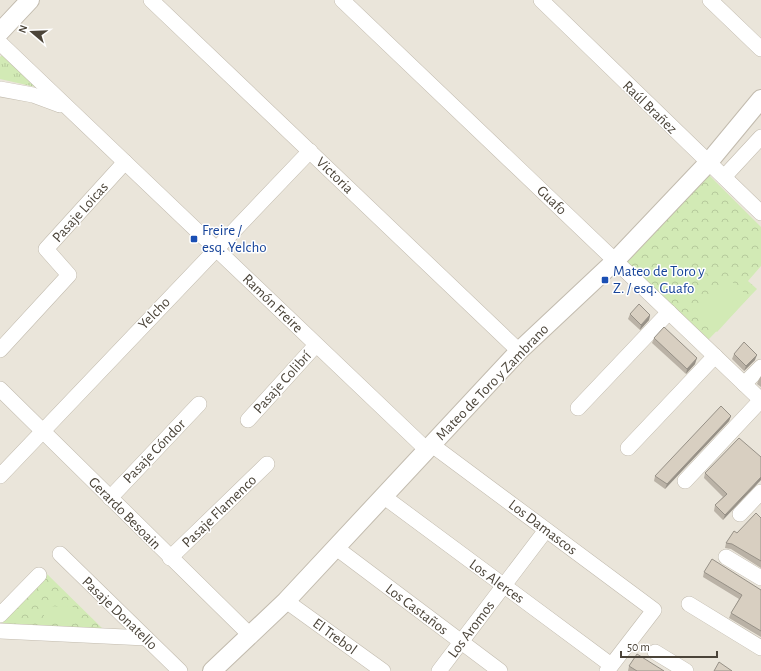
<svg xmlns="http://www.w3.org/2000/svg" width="761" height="671" font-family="'Alegreya Sans',sans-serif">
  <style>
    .residential { fill: #eae5da }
    .grass { fill: url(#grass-tufts) }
    .forest { fill: url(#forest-crowns) }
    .pitch { fill: #d2eab5 }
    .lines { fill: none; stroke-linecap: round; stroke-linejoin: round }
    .minor-casing { stroke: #c2bbae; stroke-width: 16 }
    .tertiary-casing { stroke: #c2bbae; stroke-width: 20 }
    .minor { stroke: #fff; stroke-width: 15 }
    .tertiary { stroke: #fff; stroke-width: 18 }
    .wall { fill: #bab2a6 }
    .shaded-wall { fill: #979187 }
    .building { fill: #d8cfc1; stroke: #979187 }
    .transit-dot { fill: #1a4fb4; stroke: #fff; stroke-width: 1.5 }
    .labels { text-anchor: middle; stroke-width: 3; stroke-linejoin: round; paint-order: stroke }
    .street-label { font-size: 15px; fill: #4b4439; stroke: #fff }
    .transit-label { font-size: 15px; fill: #164399; stroke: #fff; text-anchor: start }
  </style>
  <defs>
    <pattern id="grass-tufts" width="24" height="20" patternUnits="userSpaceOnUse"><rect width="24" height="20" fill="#d2eab5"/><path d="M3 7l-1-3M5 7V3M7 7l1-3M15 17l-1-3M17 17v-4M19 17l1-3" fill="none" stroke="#b6ca9c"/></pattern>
    <pattern id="forest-crowns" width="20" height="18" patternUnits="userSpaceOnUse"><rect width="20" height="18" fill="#d2eab5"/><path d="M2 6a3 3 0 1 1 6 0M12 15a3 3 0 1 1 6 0" fill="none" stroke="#b6ca9c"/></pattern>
  </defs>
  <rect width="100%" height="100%" fill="#f6f3ec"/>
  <rect class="residential" x="0" y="0" width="761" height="671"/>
  <path class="grass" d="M2 55 40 88 0 79V57Z"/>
  <g class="forest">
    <path d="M709 175 761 227V266L748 281 757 289 708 340 625 260Z"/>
    <path d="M46 573 105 631 4 627 2 620Z"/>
  </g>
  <g class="pitch">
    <path d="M727 277 749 297 717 332 695 312Z"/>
    <path d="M44 606 75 607V624L44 623Z"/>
  </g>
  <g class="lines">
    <g class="minor-casing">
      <g id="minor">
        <path d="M151 0 519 351"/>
        <path d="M342 0 761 400"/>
        <path d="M541 0 761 213"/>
        <path d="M710 0 761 49"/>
        <path d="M0 43 427 450"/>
        <path d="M0 89 33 95 60 105"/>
        <path d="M724 177 761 137"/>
        <path d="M0 350 69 275 46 249 125 162"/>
        <path d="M744 384 761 367"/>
        <path d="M0 389 251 636"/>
        <path d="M578 408 669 312"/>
        <path d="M248 420 316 345"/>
        <path d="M432 445 654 610 607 671"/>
        <path d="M628 448 715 356"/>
        <path d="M0 476 310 151"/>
        <path d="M685 481 761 400"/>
        <path d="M383 496 611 665"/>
        <path d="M110 498 199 404"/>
        <path d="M740 514 761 492"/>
        <path d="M335 547 500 671"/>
        <path d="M60 554 180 671"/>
        <path d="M726 557 761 578"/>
        <path d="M170 558 267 464"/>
        <path d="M286 601 383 671"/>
        <path d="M689 604 761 648"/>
        <path d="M0 615 39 575"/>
        <path d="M0 631 146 638"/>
        <path d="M655 652 686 671"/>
        <path d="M439 671 546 530"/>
      </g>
    </g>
    <g class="tertiary-casing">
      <g id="tertiary">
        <path d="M0 32 30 0"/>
        <path d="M212 671 286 601 519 351 615 261 708 163 761 99"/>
      </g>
    </g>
    <use href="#minor" class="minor"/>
    <use href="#tertiary" class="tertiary"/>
  </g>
  <g class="wall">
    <path d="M630 314 650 315 649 320 640 330 628 319Z"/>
    <path d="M654 338 695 364 686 374 652 343Z"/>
    <path d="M734 354 755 360 744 371 732 359Z"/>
    <path d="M761 376V387L757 384 759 379Z"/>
    <path d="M731 416 729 421 665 489 654 481 655 476Z"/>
    <path d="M761 457 723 520 714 511 715 505 723 497 704 478 705 473Z"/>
    <path d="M761 518V568L731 549 725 548 726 543 737 533Z"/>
    <path d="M704 572 761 590V637L729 618 731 613 739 599 703 577Z"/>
    <path d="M629 666 664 671H628Z"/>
  </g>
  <g class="shaded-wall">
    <path d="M650 315 649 320 640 330 641 325Z"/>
    <path d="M757 355 755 360 744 371 746 366Z"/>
    <path d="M697 358 695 364 686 374 687 369Z"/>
    <path d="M731 416 729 421 665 489 667 484Z"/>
    <path d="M761 477V480L723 520 725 515Z"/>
  </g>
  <g class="building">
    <path d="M639 304 650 315 641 325 630 314Z"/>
    <path d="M664 327 697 358 687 369 654 338Z"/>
    <path d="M744 342 757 355 746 366 734 354Z"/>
    <path d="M721 406 731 416 667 484 655 476Z"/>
    <path d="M739 438 761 457V477L725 515 715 505 727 494 705 473Z"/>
    <path d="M756 513 761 518V561L732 544 726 543 734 531 737 533Z"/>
    <path d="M712 559 761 590V631L731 613 742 595 704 572Z"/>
    <path d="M637 654 664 671H637L629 666Z"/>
    <path d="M719 662 732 671H714Z"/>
  </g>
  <g class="transit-dot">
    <rect x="190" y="235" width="8" height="8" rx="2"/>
    <rect x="601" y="276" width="8" height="8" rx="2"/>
  </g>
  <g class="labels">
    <g class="street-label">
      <text transform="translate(650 107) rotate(44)" y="5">Raúl Brañez</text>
      <text transform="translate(335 175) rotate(44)" y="5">Victoria</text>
      <text transform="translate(552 200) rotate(44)" y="5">Guafo</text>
      <text transform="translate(80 212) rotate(-48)" y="5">Pasaje Loicas</text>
      <text transform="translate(273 303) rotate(44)" y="5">Ramón Freire</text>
      <text transform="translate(154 313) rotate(-46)" y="5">Yelcho</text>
      <text transform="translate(282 382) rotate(-48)" y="5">Pasaje Colibrí</text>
      <text transform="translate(492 382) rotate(-46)" y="5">Mateo de Toro y Zambrano</text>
      <text transform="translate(154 451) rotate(-46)" y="5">Pasaje Cóndor</text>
      <text transform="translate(219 511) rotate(-44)" y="5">Pasaje Flamenco</text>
      <text transform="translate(125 513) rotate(45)" y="5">Gerardo Besoain</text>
      <text transform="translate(543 527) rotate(37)" y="5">Los Damascos</text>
      <text transform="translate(497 581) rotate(36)" y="5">Los Alerces</text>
      <text transform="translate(417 609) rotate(37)" y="5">Los Castaños</text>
      <text transform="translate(120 613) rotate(44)" y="5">Pasaje Donatello</text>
      <text transform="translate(471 629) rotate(-53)" y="5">Los Aromos</text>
      <text transform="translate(335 636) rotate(36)" y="5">El Trebol</text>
    </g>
    <g class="transit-label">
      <text x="202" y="235">Freire /<tspan x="202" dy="17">esq. Yelcho</tspan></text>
      <text x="613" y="276">Mateo de Toro y<tspan x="613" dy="17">Z. / esq. Guafo</tspan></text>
    </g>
  </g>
  <g transform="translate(32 32) rotate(289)" stroke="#ffffff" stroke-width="3" paint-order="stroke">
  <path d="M0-3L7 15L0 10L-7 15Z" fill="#4b4439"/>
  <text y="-6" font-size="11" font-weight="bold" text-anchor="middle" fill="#4b4439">N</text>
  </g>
  <path d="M621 651v6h96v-6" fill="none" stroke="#4b4439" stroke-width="2"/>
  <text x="627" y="651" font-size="12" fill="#4b4439" stroke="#ffffff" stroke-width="3" paint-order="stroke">50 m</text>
</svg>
